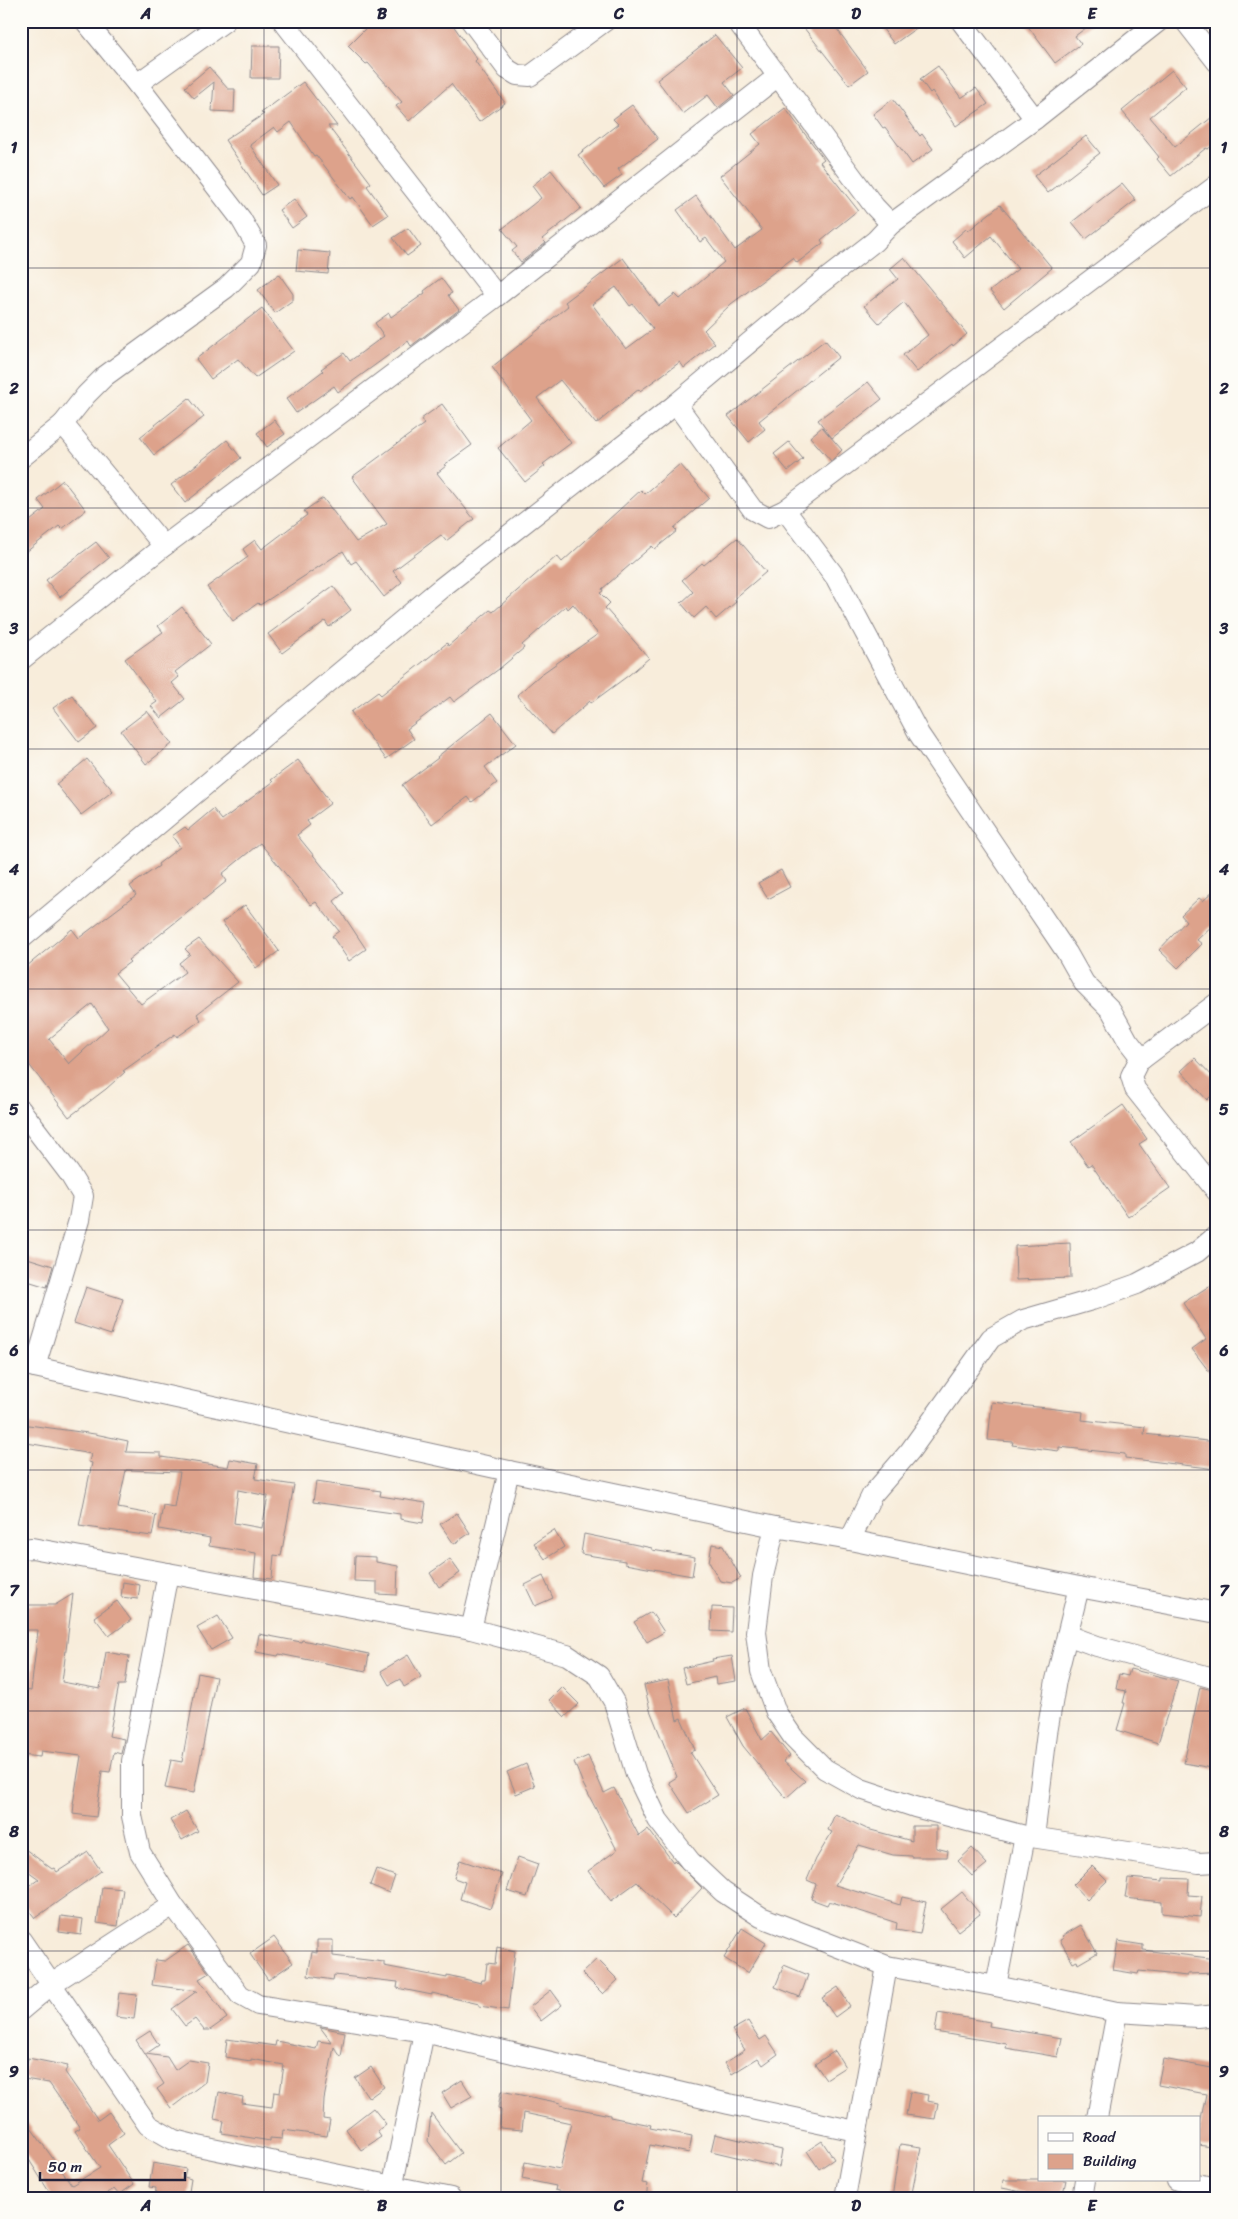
<svg xmlns="http://www.w3.org/2000/svg" width="1238" height="2219" font-family="Sriracha,sans-serif">
  <style>
    .building { fill: #dda28b; fill-rule: evenodd }
    .lines { fill: none; stroke-linecap: round; stroke-linejoin: round }
    .minor-casing { stroke: #8d888b; stroke-width: 22 }
    .minor { stroke: #fff; stroke-width: 20 }
    .grid { fill: none; stroke: #22223b; stroke-width: 1; stroke-opacity: 0.55 }
    .neatline { fill: none; stroke: #22223b; stroke-width: 2 }
    .grid-label { font-size: 16px; text-anchor: middle; font-weight: bold; fill: #22223b }
  </style>
  <rect width="100%" height="100%" fill="#fdfcf7"/>
  <filter id="ink" filterUnits="userSpaceOnUse"><feTurbulence type="fractalNoise" baseFrequency=".02" numOctaves="2"/><feDisplacementMap in="SourceGraphic" scale="10" xChannelSelector="R" yChannelSelector="G"/><feConvolveMatrix kernelMatrix="1 2 1 2 8 2 1 2 1" color-interpolation-filters="sRGB"/></filter>
  <filter id="wash" filterUnits="userSpaceOnUse"><feTurbulence type="fractalNoise" baseFrequency=".0096" numOctaves="4" result="noise"/><feDisplacementMap in="SourceGraphic" scale="20" xChannelSelector="R" yChannelSelector="G"/><feGaussianBlur stdDeviation="1.12" result="paint"/><feColorMatrix in="noise" values="0 0 0 0 0 0 0 0 0 0 0 0 0 0 0 0 0 1.4 0 .05"/><feComposite in="paint" operator="in"/></filter>
  <g filter="url(#wash)">
    <rect width="100%" height="100%" fill="#f8eddb"/>
    <g id="blocks">
      <g class="building">
        <path d="M373 21H450L477 59 475 61 505 103 479 122 451 84 409 121 396 106 402 102 368 63 366 64 348 46Z"/>
        <path d="M814 21H831L868 71 849 85 804 28Z"/>
        <path d="M877 21H926L894 44Z"/>
        <path d="M1024 21H1095L1075 36 1081 44 1055 63Z"/>
        <path d="M715 35 742 68 724 82 734 95 718 108 708 95 683 114 657 80Z"/>
        <path d="M252 46H279L278 78H251Z"/>
        <path d="M938 66 961 98 976 88 988 104 956 126 932 91 930 93 920 79Z"/>
        <path d="M209 67 228 89H235L234 112 212 111 214 82 194 98 185 87Z"/>
        <path d="M1172 70 1186 87 1150 117 1175 147 1217 113V142L1208 149 1206 148 1171 176 1157 159 1159 157 1122 111Z"/>
        <path d="M303 82 337 126H328L371 183 367 186 388 215 373 225 353 197 350 199 316 155 314 156 291 122 278 132 274 127 250 145 277 185 262 195 225 140 264 114 261 113Z"/>
        <path d="M893 99 920 136 922 134 933 149 912 164 885 127 883 128 873 114Z"/>
        <path d="M632 105 658 139 618 169 622 175 604 188 578 155 618 124 613 119Z"/>
        <path d="M785 108 824 159 820 162 858 210 821 240 823 243 797 263 793 258 731 304 704 330 715 343 684 368 680 362 640 391 639 389 596 424 560 380 537 398 571 443 543 464 545 466 525 482 498 448 531 420 492 367 568 306 565 302 623 258 659 306 675 294 680 299 724 262 706 238 700 242 677 210 696 196 735 250 762 230 720 176 760 144 752 134ZM616 287 630 306 633 304 653 329 626 349 592 304Z"/>
        <path d="M1086 136 1100 153 1048 193 1034 176Z"/>
        <path d="M551 170 581 208 542 239 546 243 521 262 512 251 517 247 502 229 541 198 532 186Z"/>
        <path d="M1122 183 1136 200 1086 239 1072 222Z"/>
        <path d="M294 199 307 217 292 228 279 210Z"/>
        <path d="M1000 205 1052 268 1004 308 990 291 1018 269 991 236 965 258 952 241 966 229 968 231Z"/>
        <path d="M408 228 421 246 407 256 393 238Z"/>
        <path d="M298 250 330 253 328 274 296 271Z"/>
        <path d="M904 257 967 334 953 346 952 344 917 372 903 355 928 335 904 302 879 323 864 306 898 279 890 269Z"/>
        <path d="M279 274 293 294V300L275 313 258 290Z"/>
        <path d="M441 278 452 293 448 295 459 310 411 346 408 341 338 392 334 386 296 413 286 399 323 371 321 369 344 353 350 361 384 336 375 323 389 313 391 317 425 293 424 291Z"/>
        <path d="M262 308 294 351 255 378 238 359 211 379 196 359Z"/>
        <path d="M825 340 839 357 759 421 765 429 749 442 728 416Z"/>
        <path d="M868 382 882 399 832 438 818 420Z"/>
        <path d="M189 398 204 417 154 455 140 437Z"/>
        <path d="M442 404 472 445 444 465 446 466 437 473 474 519 446 541 441 535 393 571 402 582 384 597 356 561 351 564 343 551 260 605 258 603 233 621 207 587 248 557 243 549 255 540 262 549 307 515 304 511 323 498 356 542 387 524 352 477 424 424 421 419Z"/>
        <path d="M274 420 285 434 267 447 257 433Z"/>
        <path d="M822 427 842 450 831 461 810 437Z"/>
        <path d="M227 440 241 458 185 503 171 485Z"/>
        <path d="M789 442 803 459 788 471 774 454Z"/>
        <path d="M680 464 709 498 674 528 677 531 655 549 652 546 602 589 603 591 600 593 610 603 605 608 649 658 629 675 591 703 590 701 552 734 517 695 540 675 598 634 573 604 568 609 566 606 522 645 524 648 499 669 454 702 450 697 407 729 414 739 386 759 351 712 378 692 381 695 447 643 448 646 490 610 493 612 557 556 562 562 641 490 645 494Z"/>
        <path d="M63 480 86 510 62 529 59 526 21 556V528L45 509 38 500Z"/>
        <path d="M737 538 766 572 734 599 736 602 716 619 706 607 694 618 681 603 693 592 682 580 702 563 704 565Z"/>
        <path d="M96 542 109 558 60 597 46 580Z"/>
        <path d="M333 586 351 610 329 627 325 621 282 653 268 634Z"/>
        <path d="M182 607 211 644 175 672 179 677 172 683 185 699 161 718 151 706 157 702 125 659 163 632 158 626Z"/>
        <path d="M72 695 97 728 79 742 53 708Z"/>
        <path d="M147 711 172 744 146 764 121 731Z"/>
        <path d="M492 713 516 744 485 767 497 783 472 802 468 797 432 824 402 785 438 758 437 757Z"/>
        <path d="M87 759 113 791 81 815 56 784Z"/>
        <path d="M298 760 331 803 307 821 310 825 297 835 344 893 334 901 366 949 349 961 332 936 339 931 316 902 311 905 260 843 222 874 227 881 128 960 130 962 115 973 141 1004 185 972 179 963 190 954 185 949 199 939 238 982 197 1014 201 1020 177 1037 175 1034 123 1071 125 1072 106 1089 69 1117 21 1054V971L72 929 79 938 136 895 130 886 159 866 158 864 180 847 172 836 185 827 188 830 213 809 222 820 273 782 271 780ZM92 1004 108 1028 69 1064 49 1039Z"/>
        <path d="M781 870 790 887 768 899 758 883Z"/>
        <path d="M1217 888V921L1197 940 1202 944 1178 968 1159 950 1186 921 1181 915 1199 898 1203 901Z"/>
        <path d="M245 905 279 951 256 968 222 922Z"/>
        <path d="M1195 1058 1217 1081V1090L1207 1100 1181 1071Z"/>
        <path d="M1123 1105 1147 1139 1139 1144 1170 1188 1128 1217 1091 1164 1088 1166 1071 1142Z"/>
        <path d="M1070 1243 1071 1278 1016 1280 1015 1246Z"/>
        <path d="M21 1256 53 1266 47 1287 21 1279Z"/>
        <path d="M1217 1281V1382L1192 1349 1206 1339 1183 1303Z"/>
        <path d="M86 1287 123 1299 111 1335 74 1323Z"/>
        <path d="M992 1402 1083 1412 1082 1420 1145 1427 1144 1434 1217 1442V1469L1125 1458V1454L1059 1447V1451L1012 1445 1013 1442 988 1440Z"/>
        <path d="M21 1424 95 1434 128 1441 126 1452 161 1453V1457L228 1467 230 1459 258 1464 255 1479 294 1485 281 1556 274 1555 272 1579 254 1577 256 1553 209 1546 210 1538 159 1529 163 1505 174 1507 180 1472 126 1470 118 1508 156 1515 152 1536 79 1526 92 1463 89 1462 91 1454 21 1442ZM238 1490 268 1496 262 1528 234 1523Z"/>
        <path d="M316 1482 381 1491 380 1496 426 1503 423 1523 400 1519V1514L313 1502Z"/>
        <path d="M457 1513 470 1533 454 1544 440 1524Z"/>
        <path d="M554 1530 564 1547 545 1559 534 1543Z"/>
        <path d="M584 1534 652 1548V1550L695 1557 692 1576 625 1564V1561L581 1554Z"/>
        <path d="M712 1544 723 1546 741 1578 732 1583 720 1581 709 1562Z"/>
        <path d="M355 1556 376 1557V1562L398 1566 397 1595 377 1594V1582L354 1581Z"/>
        <path d="M450 1559 460 1573 439 1587 430 1573Z"/>
        <path d="M543 1576 553 1598 535 1606 525 1585Z"/>
        <path d="M123 1582 140 1585 138 1599 121 1597Z"/>
        <path d="M73 1594 62 1682 100 1689 106 1652 129 1656 125 1685H119L109 1736 124 1739 121 1754 114 1752 110 1772 102 1771 96 1817 73 1814 74 1804H73L81 1756 41 1751 40 1757 21 1755 26 1709 21 1708V1689L31 1691 38 1630H23V1605H55Z"/>
        <path d="M117 1601 131 1620 109 1636 94 1617Z"/>
        <path d="M712 1607 732 1608 731 1632 711 1631Z"/>
        <path d="M651 1612 664 1632 647 1642 634 1622Z"/>
        <path d="M218 1616 232 1638 211 1650 197 1628Z"/>
        <path d="M259 1634 301 1642 302 1640 369 1654 366 1671 279 1654 278 1656 256 1652Z"/>
        <path d="M408 1655 421 1677 404 1687 400 1679 389 1685 381 1671Z"/>
        <path d="M732 1656 736 1681 716 1684 715 1677 686 1684 682 1668 713 1661 712 1659Z"/>
        <path d="M1130 1669 1178 1681 1158 1743 1117 1730 1125 1703H1123L1126 1691 1116 1689 1119 1674 1128 1676Z"/>
        <path d="M198 1673 216 1677 194 1793 165 1788 171 1760 182 1762Z"/>
        <path d="M668 1680 677 1720 681 1718 695 1750 690 1752 718 1795 689 1813 669 1782 677 1777 650 1710 644 1685Z"/>
        <path d="M562 1687 579 1704 565 1717 549 1700Z"/>
        <path d="M1200 1687 1217 1691V1769L1184 1763Z"/>
        <path d="M745 1708 762 1740 771 1732 790 1756 783 1761 805 1781 786 1798 743 1746 727 1717Z"/>
        <path d="M588 1756 604 1793 614 1788 639 1836 648 1829 673 1862 674 1860 702 1888 674 1918 637 1882 611 1901 588 1871 617 1850 583 1784 574 1762Z"/>
        <path d="M526 1764 535 1786 516 1794 507 1772Z"/>
        <path d="M186 1811 198 1831 182 1840 170 1820Z"/>
        <path d="M835 1814 867 1829 912 1841V1826H936V1848L948 1851 947 1857H912V1856L893 1855 859 1845 835 1885 900 1905 902 1897 926 1902 920 1934 896 1930 897 1923 829 1901 827 1905 811 1899 816 1884 807 1880 816 1859 832 1832 828 1830Z"/>
        <path d="M21 1846 52 1869 54 1868 57 1872 88 1852 101 1871 35 1918 21 1900V1892L39 1879 21 1866Z"/>
        <path d="M972 1848 987 1864 972 1876 958 1861Z"/>
        <path d="M518 1857 538 1864 527 1897 507 1891Z"/>
        <path d="M460 1860 502 1874 490 1909 460 1899 465 1882 454 1878Z"/>
        <path d="M1092 1866 1107 1881 1087 1900 1073 1885Z"/>
        <path d="M376 1869 395 1876 389 1893 370 1885Z"/>
        <path d="M1128 1878 1163 1881V1878L1189 1879 1188 1895 1202 1896 1200 1917 1162 1913V1902L1125 1898Z"/>
        <path d="M102 1887 123 1889 118 1926 97 1923Z"/>
        <path d="M962 1892 980 1914 958 1931 941 1909Z"/>
        <path d="M61 1916 83 1919 81 1935 59 1932Z"/>
        <path d="M1081 1925 1097 1953 1078 1964 1077 1961 1073 1963 1060 1940 1064 1938 1062 1936Z"/>
        <path d="M742 1928 766 1943 748 1973 724 1958Z"/>
        <path d="M274 1937 293 1963 268 1980 250 1954Z"/>
        <path d="M317 1940H333V1956L384 1962V1966L447 1978V1975L481 1983 482 1980H485L487 1963 495 1964 497 1947 515 1951 508 2010 479 2006V2004L432 1993V1995L397 1988 398 1982 334 1975 333 1980 308 1976 312 1952 317 1953Z"/>
        <path d="M1118 1941 1143 1945V1950L1217 1959V1973L1187 1974V1976L1139 1971 1138 1974 1113 1970Z"/>
        <path d="M188 1945 209 1973 199 1979 227 2018 210 2030H204L195 2019 185 2026 172 2009 197 1991 152 1985 156 1960 165 1961Z"/>
        <path d="M597 1959 618 1980 603 1994 582 1973Z"/>
        <path d="M784 1965 808 1975 800 1997 775 1987Z"/>
        <path d="M838 1987 850 2006 835 2017 822 1998Z"/>
        <path d="M551 1990 562 2005 541 2021 530 2007Z"/>
        <path d="M119 1993 137 1995 134 2019 116 2017Z"/>
        <path d="M938 2013 990 2022 989 2026 1062 2038 1058 2057 1006 2048 1007 2044 935 2032Z"/>
        <path d="M748 2021 760 2040 766 2036 778 2054 763 2065 758 2058 732 2074 725 2063 745 2050 732 2030Z"/>
        <path d="M320 2027 345 2032 341 2057 334 2047 324 2099 323 2119 330 2120 327 2136 283 2130 282 2139 270 2138V2141L222 2133 224 2121 214 2119 219 2092 243 2097 242 2103 272 2107 274 2092 280 2093 284 2065 251 2059V2061L225 2057 227 2039 275 2046 276 2041 316 2049 318 2041 332 2043Z"/>
        <path d="M150 2031 159 2045 146 2054 167 2057 175 2070 189 2060 208 2063 205 2082 171 2108 157 2089 164 2084 136 2040Z"/>
        <path d="M835 2051 845 2067 826 2079 815 2064Z"/>
        <path d="M28 2058 68 2066 65 2072 98 2120 109 2112 124 2133 108 2145 134 2184 119 2195 114 2189 100 2198H53L21 2147V2114L72 2185 100 2168 75 2131 80 2128 49 2083 24 2079Z"/>
        <path d="M1163 2059 1217 2069V2148L1199 2145V2128L1206 2094 1158 2085Z"/>
        <path d="M371 2067 384 2087 369 2098 355 2078Z"/>
        <path d="M462 2080 472 2096 451 2108 442 2093Z"/>
        <path d="M501 2091 561 2103 560 2105 610 2115V2117L651 2125 650 2128 692 2136 689 2153 650 2145 642 2183 648 2184 646 2198H626L600 2193 599 2198H588L555 2190 556 2186 522 2179 525 2162 560 2169 571 2123 524 2113 522 2130 500 2128 501 2109 498 2108Z"/>
        <path d="M910 2092 928 2095 927 2101 938 2103 935 2119 906 2115Z"/>
        <path d="M373 2108 386 2124 377 2131 381 2137 361 2150 346 2129Z"/>
        <path d="M431 2113 461 2153 446 2165 428 2141Z"/>
        <path d="M715 2134 782 2150 779 2167 711 2151Z"/>
        <path d="M822 2141 834 2159 819 2169 807 2151Z"/>
        <path d="M900 2144 921 2147 911 2198H892Z"/>
        <path d="M153 2163 186 2169 184 2177 191 2179 188 2198H155L156 2188 149 2187Z"/>
        <path d="M1003 2180H1066L1062 2198H1053L1002 2188Z"/>
      </g>
    </g>
  </g>
  <g filter="url(#ink)">
    <use href="#blocks" fill-opacity="0" stroke="#8d888b" stroke-width="1"/>
    <g class="lines">
      <g class="minor-casing">
        <g id="minor">
          <path d="M85 21 137 84 225 21"/>
          <path d="M471 21 507 69 517 75 530 76 605 21"/>
          <path d="M737 21 874 206 891 224"/>
          <path d="M961 21 1035 119"/>
          <path d="M1185 21 1217 62"/>
          <path d="M137 84 241 219 256 245 251 263 226 288 105 376 86 395 63 424 164 546"/>
          <path d="M497 296 778 76"/>
          <path d="M676 404 753 510 768 518 785 510 1217 185"/>
          <path d="M21 458 63 424"/>
          <path d="M785 510 836 578 919 734 1067 953 1084 983 1111 1010 1128 1041 1142 1059"/>
          <path d="M21 660 164 546 497 296 283 21"/>
          <path d="M21 939 440 589 676 404 817 286 875 241 891 224 1035 119 1159 21"/>
          <path d="M1217 1003 1138 1062 1131 1076 1135 1089 1217 1192"/>
          <path d="M21 1110 69 1173 83 1196 79 1220 35 1367"/>
          <path d="M21 1364 509 1471 775 1527 850 1540 1079 1587 1217 1613"/>
          <path d="M775 1527 763 1576 756 1632 761 1671 776 1712 793 1737 825 1769 861 1789 915 1807 1025 1836 1199 1863 1217 1862"/>
          <path d="M850 1540 872 1495 910 1451 991 1338 1023 1320 1092 1300 1137 1284 1197 1252 1217 1235"/>
          <path d="M21 1549 32 1548 471 1629 567 1655 599 1676 614 1702 636 1774 658 1820 690 1861 723 1892 761 1917 887 1966 996 1986 1117 2012 1197 2017 1217 2015"/>
          <path d="M168 1573 132 1761V1816L140 1852 173 1905 240 1995 258 2005 424 2032 729 2104 856 2131"/>
          <path d="M471 1629 509 1471"/>
          <path d="M1067 1635 1097 1646 1217 1679"/>
          <path d="M1034 1837 1047 1733 1056 1680 1079 1587"/>
          <path d="M21 1940 148 2125 174 2140 198 2146 451 2198"/>
          <path d="M996 1986 1025 1836"/>
          <path d="M21 2010 53 1983 173 1905"/>
          <path d="M1097 2118 1117 2012"/>
          <path d="M1177 2180 1217 2188"/>
          <path d="M390 2198 424 2032"/>
          <path d="M845 2198 887 1966"/>
          <path d="M1082 2198 1085 2180"/>
        </g>
      </g>
      <use href="#minor" class="minor"/>
    </g>
  </g>
  <path class="grid" d="M264 21V2198M501 21V2198M737 21V2198M974 21V2198M21 268H1217M21 508H1217M21 749H1217M21 989H1217M21 1230H1217M21 1470H1217M21 1711H1217M21 1951H1217"/>
  <rect width="1238" height="2219" fill="none" stroke="#fdfcf7" stroke-width="55"/>
  <rect x="1038" y="2116" width="162" height="65" fill="#fdfcf7" stroke="#a5a5ac"/>
  <rect x="1048" y="2133" width="25" height="8" fill="#ffffff" stroke="#a5a5ac"/>
  <text x="1083" y="2142" font-size="15" fill="#22223b">Road</text>
  <rect x="1048" y="2154" width="25" height="15" fill="#dda28b" stroke="#a5a5ac"/>
  <text x="1083" y="2166" font-size="15" fill="#22223b">Building</text>
  <path d="M40 2172v8h145v-8" fill="none" stroke="#22223b" stroke-width="2.5"/>
  <text x="48" y="2172" font-size="15" fill="#22223b" stroke="#fdfcf7" stroke-width="4" paint-order="stroke">50 m</text>
  <rect x="28" y="28" width="1182" height="2164" class="neatline"/>
  <g class="grid-label">
    <text x="146" y="19">A</text>
    <text x="382" y="19">B</text>
    <text x="619" y="19">C</text>
    <text x="856" y="19">D</text>
    <text x="1092" y="19">E</text>
    <text x="14" y="153">1</text>
    <text x="1224" y="153">1</text>
    <text x="14" y="394">2</text>
    <text x="1224" y="394">2</text>
    <text x="14" y="634">3</text>
    <text x="1224" y="634">3</text>
    <text x="14" y="875">4</text>
    <text x="1224" y="875">4</text>
    <text x="14" y="1115">5</text>
    <text x="1224" y="1115">5</text>
    <text x="14" y="1356">6</text>
    <text x="1224" y="1356">6</text>
    <text x="14" y="1596">7</text>
    <text x="1224" y="1596">7</text>
    <text x="14" y="1837">8</text>
    <text x="1224" y="1837">8</text>
    <text x="14" y="2077">9</text>
    <text x="1224" y="2077">9</text>
    <text x="146" y="2211">A</text>
    <text x="382" y="2211">B</text>
    <text x="619" y="2211">C</text>
    <text x="856" y="2211">D</text>
    <text x="1092" y="2211">E</text>
  </g>
</svg>
